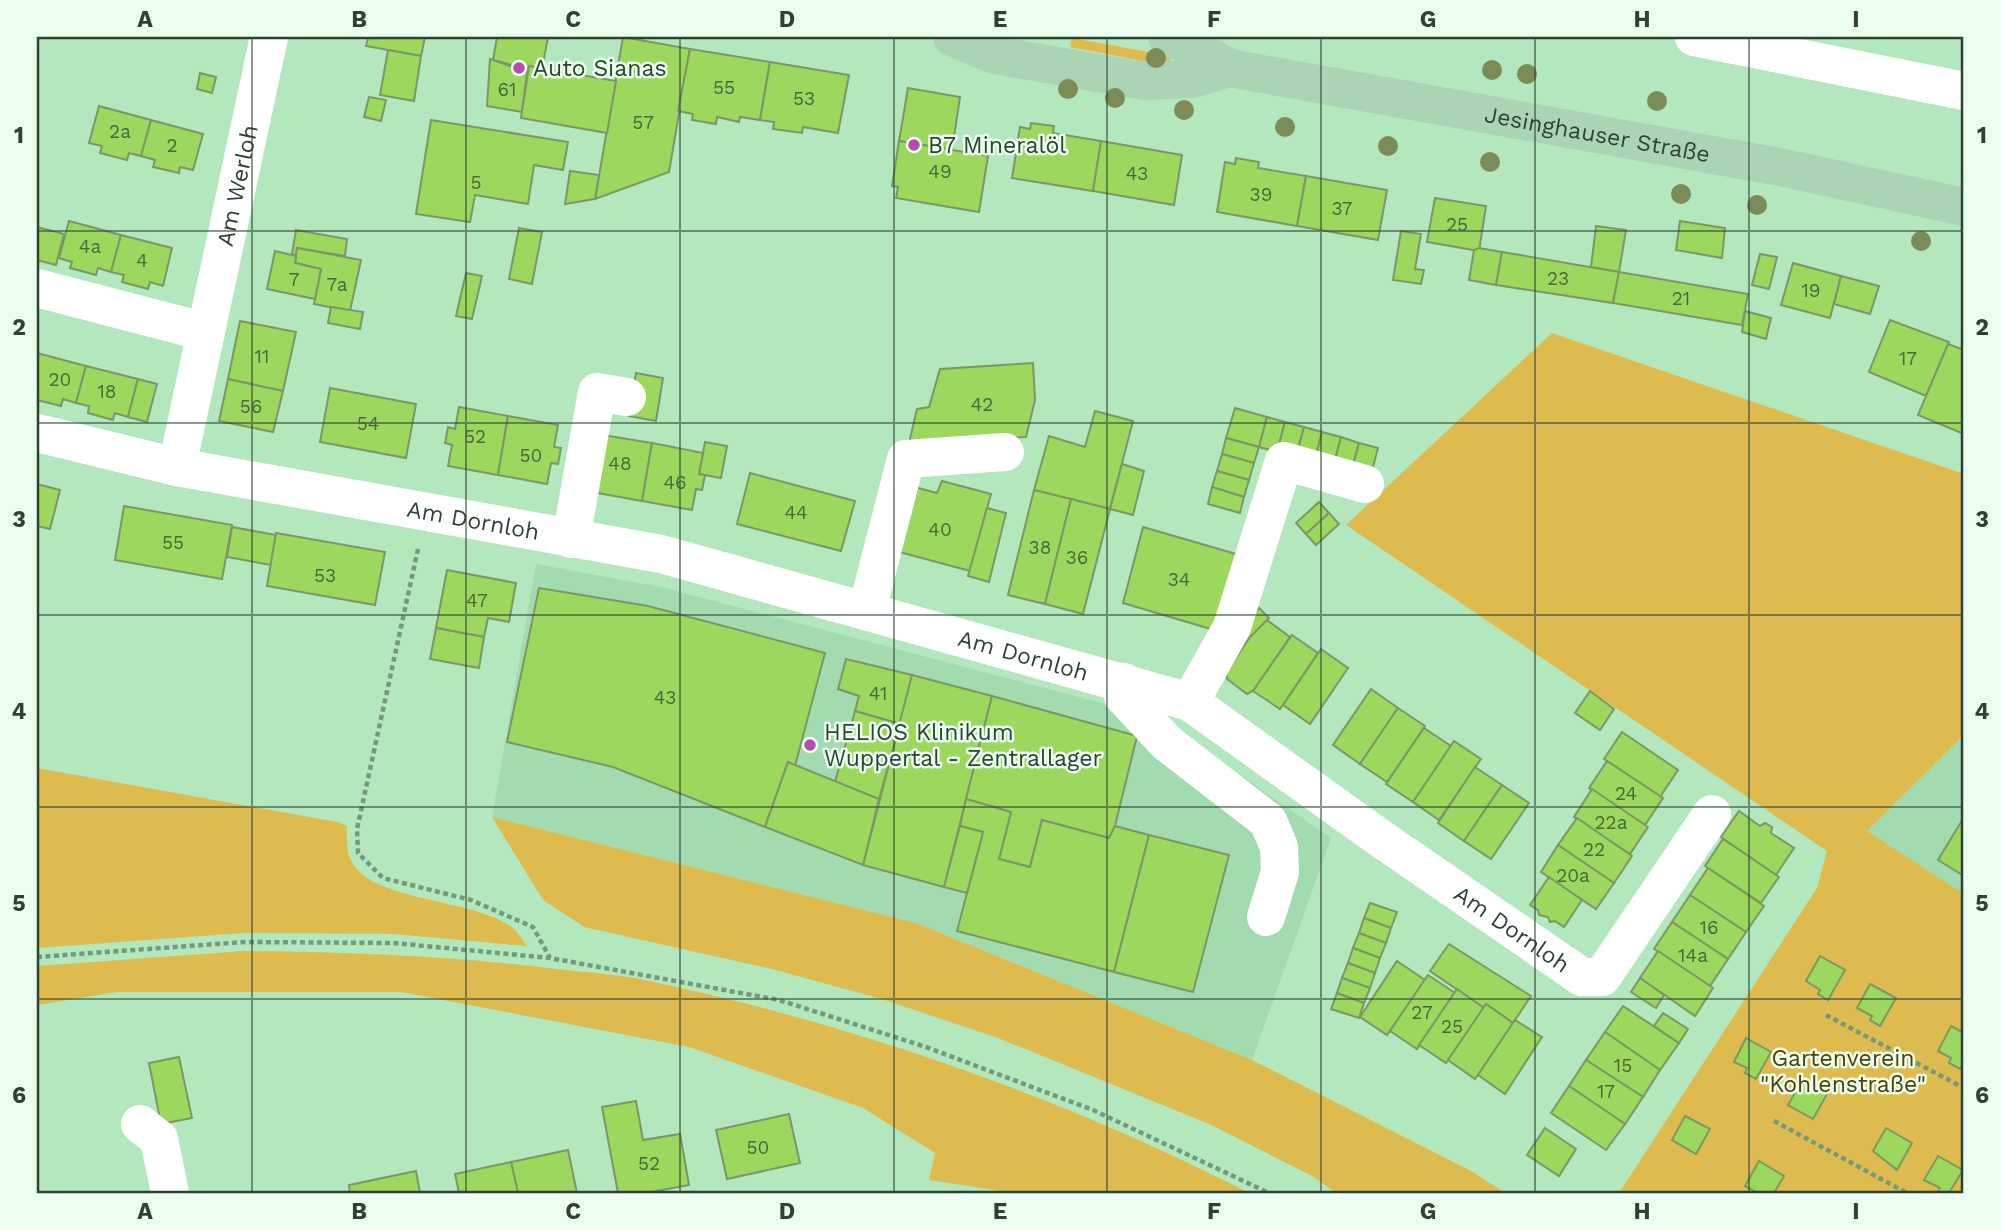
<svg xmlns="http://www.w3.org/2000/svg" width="2001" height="1230" font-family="'Work Sans',sans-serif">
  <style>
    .built { fill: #a2dbaf }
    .green { fill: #debb4f }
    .building { fill: #9cd85d; stroke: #7c9765; stroke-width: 2 }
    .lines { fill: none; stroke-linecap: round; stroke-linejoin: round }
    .path { stroke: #74997c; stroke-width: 4.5; stroke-dasharray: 5 3.5; stroke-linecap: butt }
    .minor { stroke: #fff; stroke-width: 38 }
    .major { stroke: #abd4b5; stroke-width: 38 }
    .tree { fill: #7d8b56 }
    .grid { fill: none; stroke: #2d4232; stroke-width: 2; stroke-opacity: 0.55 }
    .poi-dot { fill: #b64cad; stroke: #eaffee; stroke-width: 2.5 }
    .labels { text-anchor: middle; stroke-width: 5; stroke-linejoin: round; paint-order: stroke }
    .number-label { font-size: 19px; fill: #49683d }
    .poi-label { font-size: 23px; fill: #2d4232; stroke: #eaffee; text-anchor: start }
    .street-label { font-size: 23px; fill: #2d4232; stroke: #eaffee }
    .park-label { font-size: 23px; fill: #503f00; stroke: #eaffee }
    .neatline { fill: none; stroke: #2d4232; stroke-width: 2.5 }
    .grid-label { font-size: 23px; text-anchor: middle; font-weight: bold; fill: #2d4232 }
  </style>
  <rect width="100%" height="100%" fill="#b3e7be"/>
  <g class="built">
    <path d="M536 564 661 587 1158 718 1331 838 1252 1060 916 923 492 817Z"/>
    <path d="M1964 735V894L1866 831Z"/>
  </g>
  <g class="green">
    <path d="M1072 38 1171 56 1169 66 1070 47Z"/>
    <path d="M1552 333 1964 474V735L1867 831 1964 894V1193H1619L1817 888 1827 851 1346 525Z"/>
    <path d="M37 768 337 822 347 826C347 836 346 850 350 858 369 904 473 896 514 929 519 933 523 941 527 946L394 934 244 933 37 948Z"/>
    <path d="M492 817 916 923 1252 1060 1473 1172 1505 1193H1336L1314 1177 1209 1124 998 1038 885 1000 772 969 584 927 543 900Z"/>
    <path d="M244 951C349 952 452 956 556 969 584 972 613 974 640 979 847 1022 1061 1096 1249 1193H1014L929 1180 935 1153 863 1108 689 1047 401 992H117L37 1005V966Z"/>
  </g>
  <g class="building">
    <path d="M368 37H425L421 56 366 46Z"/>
    <path d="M497 37H548L542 69 529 66 527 72 520 71 516 66 493 60Z"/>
    <path d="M623 37 690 49 669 172 595 199Z"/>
    <path d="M690 49 770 62 760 120 740 117 739 122 717 117 716 124 692 120 693 114 678 111Z"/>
    <path d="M388 50 421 56 414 101 380 95Z"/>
    <path d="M490 59 527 72 522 112 487 106Z"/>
    <path d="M770 62 849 75 838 133 803 127 802 133 773 129 774 122 760 120Z"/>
    <path d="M529 66 616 81 607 133 521 118Z"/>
    <path d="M200 73 216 77 212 93 197 89Z"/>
    <path d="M908 88 960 97 952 150 899 141Z"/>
    <path d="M369 97 386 100 381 121 364 117Z"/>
    <path d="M99 106 151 120 141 156 129 153 127 160 100 153 102 146 89 143Z"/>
    <path d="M151 120 203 134 193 170 180 167 179 173 153 167 155 160 141 156Z"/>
    <path d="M431 120 568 142 563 170 534 165 528 204 475 195 470 222 416 214Z"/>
    <path d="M1031 123 1054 126 1053 133 1101 141 1093 191 1012 178 1020 127 1030 129Z"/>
    <path d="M899 141 988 156 979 212 896 198 898 187 892 186Z"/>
    <path d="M1101 141 1182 155 1174 205 1093 191Z"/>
    <path d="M1236 158 1259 162 1258 168 1306 176 1297 226 1217 212 1225 162 1235 164Z"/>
    <path d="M570 171 599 175 595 199 565 204Z"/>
    <path d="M1306 176 1387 190 1378 240 1297 226Z"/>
    <path d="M1435 198 1486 206 1479 251 1427 242Z"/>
    <path d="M69 221 121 235 111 272 98 268 96 275 70 268 72 262 59 258Z"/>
    <path d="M1680 221 1725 228 1722 258 1676 250Z"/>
    <path d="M1596 226 1626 230 1619 272 1591 267Z"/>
    <path d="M37 227 64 234 56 265 37 260Z"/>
    <path d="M519 228 542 232 532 284 509 279Z"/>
    <path d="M296 230 347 239 345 256 297 248 296 256 292 254Z"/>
    <path d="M1401 231 1421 234 1415 269 1424 270 1421 284 1393 280Z"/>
    <path d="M121 235 172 248 163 286 150 282 148 289 122 282 124 275 111 272Z"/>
    <path d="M297 248 361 260 350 311 314 304 321 269 295 263Z"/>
    <path d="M1479 248 1502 252 1496 285 1469 280 1474 250Z"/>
    <path d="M275 251 296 256 295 263 321 269 315 299 267 289Z"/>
    <path d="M1502 252 1619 272 1613 303 1496 285Z"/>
    <path d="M1760 254 1777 257 1769 289 1752 285Z"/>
    <path d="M1793 263 1841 276 1830 318 1781 305Z"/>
    <path d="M1619 272 1748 294 1742 325 1613 303Z"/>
    <path d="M466 273 482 276 472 319 456 316Z"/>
    <path d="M1841 276 1879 286 1870 314 1834 304Z"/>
    <path d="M331 307 363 312 360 329 328 323Z"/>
    <path d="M1745 311 1771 318 1766 339 1742 332Z"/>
    <path d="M1890 320 1949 342 1926 396 1869 372Z"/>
    <path d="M240 321 296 332 283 391 228 379Z"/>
    <path d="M1948 344 1964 350V434L1918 415Z"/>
    <path d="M37 353 86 366 76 403 63 399 61 406 37 400Z"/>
    <path d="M1033 363 1035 400 1026 437 909 443 917 409 929 407 940 369Z"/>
    <path d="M86 366 138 379 128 417 115 413 113 420 88 413 89 406 76 403Z"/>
    <path d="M636 373 663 378 656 421 629 416Z"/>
    <path d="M138 379 157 384 147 422 128 417Z"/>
    <path d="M228 379 283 391 273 432 219 421Z"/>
    <path d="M330 388 416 404 406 458 320 442Z"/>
    <path d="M459 407 508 416 498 475 448 466 452 445 445 443 448 427 455 429Z"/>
    <path d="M1235 408 1267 417 1259 447 1226 438Z"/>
    <path d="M1095 411 1133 421 1110 509 1034 490 1049 436 1085 447Z"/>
    <path d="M508 416 558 425 554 447 561 448 558 464 551 463 547 484 498 475Z"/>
    <path d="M1267 417 1285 422 1277 452 1259 447Z"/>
    <path d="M1285 422 1304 427 1296 457 1277 452Z"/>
    <path d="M1304 427 1322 432 1314 463 1296 457Z"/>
    <path d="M1322 432 1341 437 1333 468 1314 463Z"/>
    <path d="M603 435 652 443 642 501 592 492Z"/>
    <path d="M1341 437 1359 443 1351 473 1333 468Z"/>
    <path d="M1226 438 1259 447 1254 463 1222 454Z"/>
    <path d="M705 442 727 446 721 478 699 474Z"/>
    <path d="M652 443 703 453 699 474 705 475 702 490 696 489 692 510 642 501Z"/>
    <path d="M1359 443 1378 448 1370 478 1351 473Z"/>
    <path d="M1222 454 1254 463 1249 480 1217 471Z"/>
    <path d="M1122 464 1144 471 1133 515 1110 509Z"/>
    <path d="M1217 471 1249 480 1244 497 1212 487Z"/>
    <path d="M750 473 855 501 841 551 737 524Z"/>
    <path d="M942 481 991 494 970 571 892 550 911 486 937 493Z"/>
    <path d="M37 484 60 490 50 529 37 526Z"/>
    <path d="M1212 487 1244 497 1240 513 1208 504Z"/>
    <path d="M1034 490 1071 499 1045 604 1008 595Z"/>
    <path d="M1071 499 1110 509 1083 614 1045 604Z"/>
    <path d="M1319 502 1329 513 1306 534 1296 523Z"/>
    <path d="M124 506 232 525 222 579 115 560Z"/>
    <path d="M987 508 1006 513 989 582 968 576Z"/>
    <path d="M1329 513 1339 524 1316 545 1306 534Z"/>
    <path d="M232 527 276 535 271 565 227 557Z"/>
    <path d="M1143 527 1236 554 1214 630 1123 603Z"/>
    <path d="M276 533 385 552 375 605 267 586Z"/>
    <path d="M447 570 516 583 509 622 488 618 484 637 436 628Z"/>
    <path d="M539 588 648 606 825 653 795 766 788 762 765 827 613 767 507 742Z"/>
    <path d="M1259 608 1269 618 1245 644 1234 632Z"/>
    <path d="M1267 620 1290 637 1253 691 1247 694 1227 679 1226 673 1250 637Z"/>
    <path d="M436 628 484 637 479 668 430 659Z"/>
    <path d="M1292 635 1318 653 1280 709 1253 691Z"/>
    <path d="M1321 649 1348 668 1310 724 1283 705Z"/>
    <path d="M846 659 912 675 900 724 855 711 859 696 838 689Z"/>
    <path d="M912 675 992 696 944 887 863 865Z"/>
    <path d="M1371 689 1398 708 1360 764 1333 745Z"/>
    <path d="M1590 691 1614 709 1600 730 1575 713Z"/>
    <path d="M992 696 1137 736 1115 826 1109 838 1042 820 1030 867 999 859 1011 812 966 799Z"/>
    <path d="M1398 708 1425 726 1387 782 1360 764Z"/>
    <path d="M855 711 900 724 879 799 835 782Z"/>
    <path d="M1424 728 1451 746 1413 802 1386 784Z"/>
    <path d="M1622 732 1678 770 1660 797 1604 759Z"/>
    <path d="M1454 741 1481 759 1439 820 1413 802Z"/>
    <path d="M1607 761 1663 798 1645 825 1589 788Z"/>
    <path d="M788 762 879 799 863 865 765 827Z"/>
    <path d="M1475 767 1502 785 1464 841 1438 823Z"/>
    <path d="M1502 785 1529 803 1491 859 1464 841Z"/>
    <path d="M1592 789 1648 827 1630 854 1574 817Z"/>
    <path d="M966 799 1011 812 999 859 1030 867 1042 820 1109 838 1115 826 1149 835 1114 972 957 931 983 832 960 826Z"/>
    <path d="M1739 811 1760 826 1765 823 1772 827 1771 833 1794 848 1776 875 1721 837Z"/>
    <path d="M1964 817V876L1938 860Z"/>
    <path d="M1577 818 1632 856 1614 883 1558 845Z"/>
    <path d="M960 826 983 832 967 893 944 887Z"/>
    <path d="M1149 835 1229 855 1193 992 1114 972Z"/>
    <path d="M1723 839 1779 877 1761 903 1705 866Z"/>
    <path d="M1558 845 1614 883 1596 909 1541 872Z"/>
    <path d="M1708 868 1764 906 1746 932 1690 895Z"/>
    <path d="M1549 877 1582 900 1564 927 1555 921 1550 922 1548 917 1539 915 1538 910 1530 905Z"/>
    <path d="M1690 895 1746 932 1728 959 1672 922Z"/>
    <path d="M1370 903 1397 912 1391 928 1364 918Z"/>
    <path d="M1364 918 1391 928 1386 943 1359 933Z"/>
    <path d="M1672 922 1728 959 1710 986 1654 949Z"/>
    <path d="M1359 933 1386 943 1380 958 1353 948Z"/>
    <path d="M1449 944 1531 996 1513 1023 1486 1004 1484 1008 1430 971Z"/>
    <path d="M1353 948 1380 958 1375 973 1348 963Z"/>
    <path d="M1658 951 1713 988 1695 1016 1640 978Z"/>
    <path d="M1820 956 1845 970 1828 1000 1818 994 1820 990 1806 981Z"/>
    <path d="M1397 961 1425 980 1387 1035 1360 1017Z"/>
    <path d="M1348 963 1375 973 1370 988 1342 978Z"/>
    <path d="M1428 975 1455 993 1417 1049 1390 1031Z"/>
    <path d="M1342 978 1370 988 1364 1003 1337 993Z"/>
    <path d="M1640 978 1664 995 1656 1008 1631 992Z"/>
    <path d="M1870 984 1896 998 1880 1026 1870 1020 1872 1016 1857 1008Z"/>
    <path d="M1457 989 1484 1008 1446 1063 1419 1045Z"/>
    <path d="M1337 993 1364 1003 1359 1018 1331 1009Z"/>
    <path d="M1486 1004 1513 1023 1475 1079 1448 1060Z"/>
    <path d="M1623 1006 1679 1043 1660 1070 1605 1032Z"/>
    <path d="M1663 1013 1688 1029 1679 1043 1654 1026Z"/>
    <path d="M1515 1020 1542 1037 1505 1094 1478 1075Z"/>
    <path d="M1951 1026 1964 1033V1061L1960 1069 1949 1063 1951 1058 1938 1051Z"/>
    <path d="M1605 1032 1660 1070 1643 1097 1586 1060Z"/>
    <path d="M1746 1038 1771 1052 1756 1079 1745 1073 1747 1068 1734 1062Z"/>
    <path d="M179 1057 192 1118 161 1124 149 1063Z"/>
    <path d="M1586 1060 1643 1097 1625 1124 1569 1086Z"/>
    <path d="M1802 1080 1827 1094 1813 1119 1788 1105Z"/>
    <path d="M1569 1086 1625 1124 1606 1150 1551 1113Z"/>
    <path d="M636 1101 643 1140 680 1134 689 1185 646 1193H618L602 1107Z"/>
    <path d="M789 1114 800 1163 727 1179 716 1130Z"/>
    <path d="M1685 1116 1710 1129 1696 1154 1672 1140Z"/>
    <path d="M1545 1128 1576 1149 1559 1176 1527 1155Z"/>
    <path d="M1886 1128 1912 1143 1897 1170 1873 1151Z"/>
    <path d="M568 1150 577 1193H518L511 1162Z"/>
    <path d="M1938 1156 1963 1170 1949 1193 1938 1192 1940 1188 1924 1180Z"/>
    <path d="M1759 1161 1784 1176 1774 1193H1758L1745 1186Z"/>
    <path d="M511 1162 518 1193H459L455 1174Z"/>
    <path d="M416 1171 420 1193H350L349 1185Z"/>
  </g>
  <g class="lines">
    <g class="path">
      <path d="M418 549 357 829 358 853 383 878 471 900 533 927 550 958"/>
      <path d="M37 957 244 942 394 943 550 958 779 1000 923 1046 1093 1110 1269 1193"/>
      <path d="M1826 1015 1964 1088"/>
      <path d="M1774 1121 1907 1193"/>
    </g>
    <g class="minor">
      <path d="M1694 37 1964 91"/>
      <path d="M37 288 206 332"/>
      <path id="s1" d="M37 433 177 467 269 37"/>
      <path id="s2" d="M177 467 661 554 1190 702 1377 836 1582 977H1602L1712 814"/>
      <path d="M571 539 597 392 627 397"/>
      <path d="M867 610 906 459 1005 452"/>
      <path d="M1124 682 1123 696 1167 743 1268 821 1279 847 1280 872 1266 917"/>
      <path d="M1190 702 1232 627 1284 461 1365 484"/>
      <path d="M140 1124 159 1139 170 1193"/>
    </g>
    <g class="major">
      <path d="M952 37 994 55 1144 81 1192 79 1229 68"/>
      <path id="s3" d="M1167 37 1191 45 1229 68 1780 167 1964 207"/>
    </g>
  </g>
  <g class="tree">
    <circle cx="1156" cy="58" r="10"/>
    <circle cx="1492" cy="70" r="10"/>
    <circle cx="1527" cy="74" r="10"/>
    <circle cx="1068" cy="89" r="10"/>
    <circle cx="1115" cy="98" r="10"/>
    <circle cx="1657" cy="101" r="10"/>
    <circle cx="1184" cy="110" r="10"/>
    <circle cx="1285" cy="127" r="10"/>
    <circle cx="1388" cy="146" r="10"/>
    <circle cx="1490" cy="162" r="10"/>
    <circle cx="1681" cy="194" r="10"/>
    <circle cx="1757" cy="205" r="10"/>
    <circle cx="1921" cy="241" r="10"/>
  </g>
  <path class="grid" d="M252 37V1193M466 37V1193M680 37V1193M894 37V1193M1107 37V1193M1321 37V1193M1535 37V1193M1749 37V1193M37 231H1964M37 423H1964M37 615H1964M37 807H1964M37 999H1964"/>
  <g class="poi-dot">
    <circle cx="519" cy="68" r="7"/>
    <circle cx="914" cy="145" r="7"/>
    <circle cx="810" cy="745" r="7"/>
  </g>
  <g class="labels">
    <g class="number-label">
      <text x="724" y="94">55</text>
      <text x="507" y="96">61</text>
      <text x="804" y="105">53</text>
      <text x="643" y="129">57</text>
      <text x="120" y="138">2a</text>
      <text x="172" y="152">2</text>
      <text x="940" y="178">49</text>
      <text x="1137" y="180">43</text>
      <text x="476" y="189">5</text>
      <text x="1261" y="201">39</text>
      <text x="1342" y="215">37</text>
      <text x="1457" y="231">25</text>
      <text x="90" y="253">4a</text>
      <text x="142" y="267">4</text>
      <text x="1558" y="285">23</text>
      <text x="294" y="286">7</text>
      <text x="337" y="291">7a</text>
      <text x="1811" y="297">19</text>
      <text x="1681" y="305">21</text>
      <text x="262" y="363">11</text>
      <text x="1908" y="365">17</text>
      <text x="60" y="386">20</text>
      <text x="107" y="398">18</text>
      <text x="982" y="411">42</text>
      <text x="251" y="413">56</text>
      <text x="368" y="430">54</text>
      <text x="475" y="443">52</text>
      <text x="531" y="462">50</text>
      <text x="620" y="470">48</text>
      <text x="675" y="489">46</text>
      <text x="796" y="519">44</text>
      <text x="940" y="536">40</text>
      <text x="173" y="549">55</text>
      <text x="1040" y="554">38</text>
      <text x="1077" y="564">36</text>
      <text x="325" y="582">53</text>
      <text x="1179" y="586">34</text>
      <text x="477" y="607">47</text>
      <text x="878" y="700">41</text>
      <text x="665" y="704">43</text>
      <text x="1626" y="800">24</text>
      <text x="1611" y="829">22a</text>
      <text x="1594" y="856">22</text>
      <text x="1573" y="882">20a</text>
      <text x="1709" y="934">16</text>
      <text x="1693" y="962">14a</text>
      <text x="1422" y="1019">27</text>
      <text x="1452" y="1033">25</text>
      <text x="1623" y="1072">15</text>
      <text x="1606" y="1098">17</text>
      <text x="758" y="1154">50</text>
      <text x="649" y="1170">52</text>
    </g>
    <g class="poi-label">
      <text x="533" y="76">Auto Sianas</text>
      <text x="928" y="153">B7 Mineralöl</text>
      <text x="824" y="740">HELIOS Klinikum<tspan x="824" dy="26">Wuppertal - Zentrallager</tspan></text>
    </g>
    <g class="street-label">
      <text dy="8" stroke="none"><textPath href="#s3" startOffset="444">Jesinghauser Straße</textPath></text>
      <text dy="8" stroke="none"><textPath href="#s1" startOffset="432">Am Werloh</textPath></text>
      <text dy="8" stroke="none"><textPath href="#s2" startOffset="301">Am Dornloh</textPath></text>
      <text dy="8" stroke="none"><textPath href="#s2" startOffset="868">Am Dornloh</textPath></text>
      <text dy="8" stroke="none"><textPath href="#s2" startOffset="1435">Am Dornloh</textPath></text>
    </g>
    <g class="park-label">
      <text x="1843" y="1066">Gartenverein<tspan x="1843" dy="26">"Kohlenstraße"</tspan></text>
    </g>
  </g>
  <rect width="2001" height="1230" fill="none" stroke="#eaffee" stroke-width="77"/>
  <rect x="38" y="38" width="1924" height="1154" class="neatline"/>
  <g class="grid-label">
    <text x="145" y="27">A</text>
    <text x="359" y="27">B</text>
    <text x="573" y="27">C</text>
    <text x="787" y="27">D</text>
    <text x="1000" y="27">E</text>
    <text x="1214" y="27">F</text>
    <text x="1428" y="27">G</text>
    <text x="1642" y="27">H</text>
    <text x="1856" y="27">I</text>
    <text x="19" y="143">1</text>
    <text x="1982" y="143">1</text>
    <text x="19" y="335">2</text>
    <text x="1982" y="335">2</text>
    <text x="19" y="527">3</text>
    <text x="1982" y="527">3</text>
    <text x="19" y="719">4</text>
    <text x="1982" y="719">4</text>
    <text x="19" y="911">5</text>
    <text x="1982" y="911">5</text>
    <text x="19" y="1103">6</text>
    <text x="1982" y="1103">6</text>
    <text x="145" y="1219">A</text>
    <text x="359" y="1219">B</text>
    <text x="573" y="1219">C</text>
    <text x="787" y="1219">D</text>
    <text x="1000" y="1219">E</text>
    <text x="1214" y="1219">F</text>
    <text x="1428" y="1219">G</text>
    <text x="1642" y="1219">H</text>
    <text x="1856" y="1219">I</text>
  </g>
</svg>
